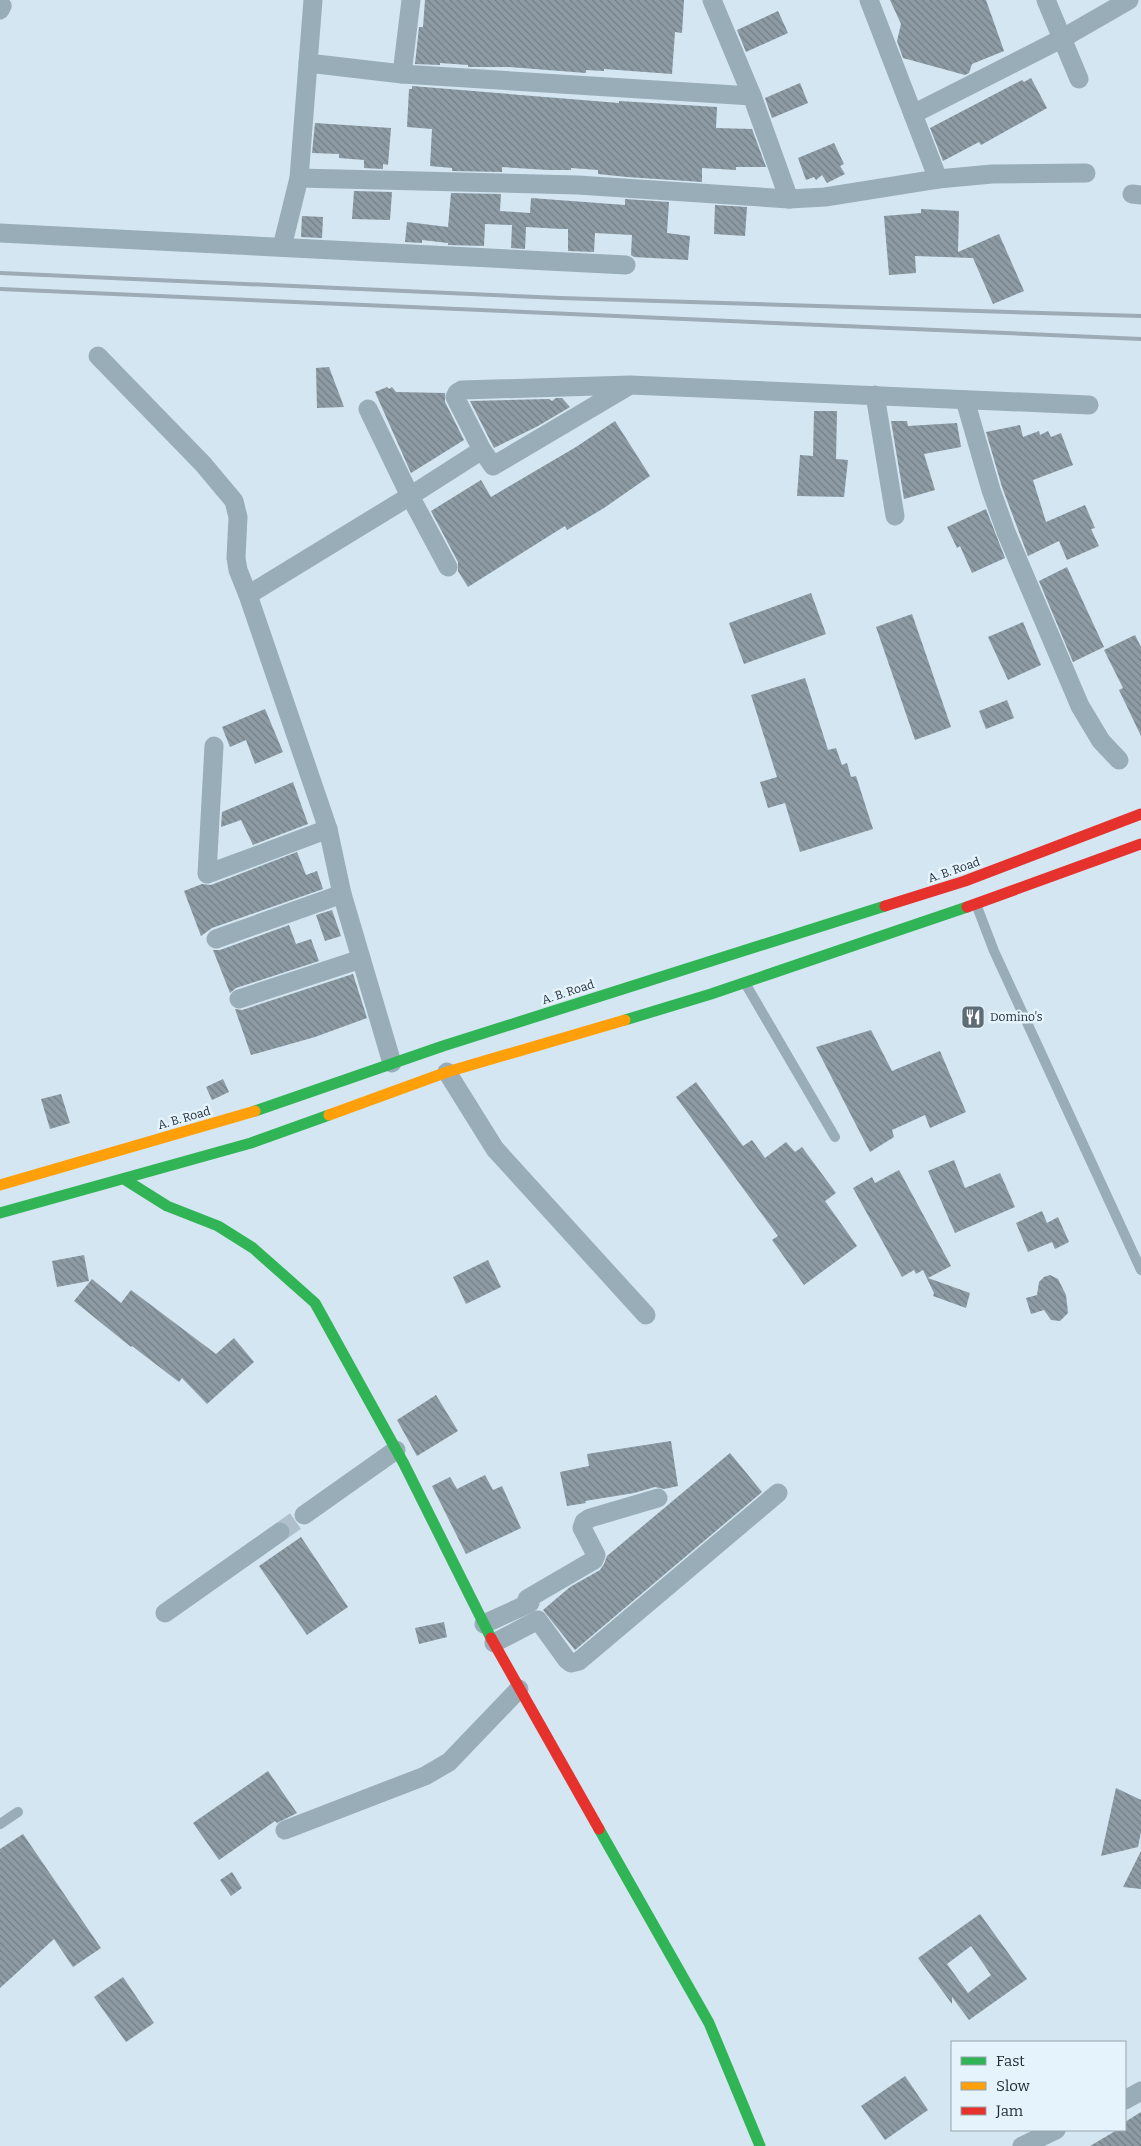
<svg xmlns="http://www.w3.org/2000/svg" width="1141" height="2146" font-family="Bitter,serif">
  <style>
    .building { fill: url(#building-back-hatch); fill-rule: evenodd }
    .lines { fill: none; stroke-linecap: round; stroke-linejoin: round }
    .street-tunnel { stroke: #afc0cc; stroke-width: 19; stroke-dasharray: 19 9; stroke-linecap: butt }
    .lane { stroke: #99adb8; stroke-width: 10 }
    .street { stroke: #99adb8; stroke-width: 19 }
    .fast { stroke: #30b455; stroke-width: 11 }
    .slow { stroke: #ff9f0a; stroke-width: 11 }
    .jam { stroke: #e5322d; stroke-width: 11 }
    .rail { stroke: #9cabb6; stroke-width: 4 }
    .labels { text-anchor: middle; stroke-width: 5; stroke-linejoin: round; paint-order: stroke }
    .street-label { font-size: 12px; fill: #1d2a32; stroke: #e5f3fc }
    .poi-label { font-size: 12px; fill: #1d2a32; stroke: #e5f3fc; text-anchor: start }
  </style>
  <defs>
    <pattern id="building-back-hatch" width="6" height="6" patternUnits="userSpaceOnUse" patternTransform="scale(1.25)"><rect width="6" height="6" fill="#8d9ba4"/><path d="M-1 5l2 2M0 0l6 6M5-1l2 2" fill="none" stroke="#737f86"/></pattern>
  </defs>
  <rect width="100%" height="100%" fill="#d3e6f2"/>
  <g class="building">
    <path d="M425 0H684L682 33 675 32 672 74 604 69V71L586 70V73L509 67H468V65L440 63V65L415 64 419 27H423Z"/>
    <path d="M890 0H986L1004 51 972 64 969 73 965 75 903 58 897 41 901 24Z"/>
    <path d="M778 11 788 33 746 52 737 30Z"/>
    <path d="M1031 78 1047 108 981 145 979 142 943 161 930 128 1022 80 1024 82Z"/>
    <path d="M800 83 808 103 772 118 765 98Z"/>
    <path d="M412 86 619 103V101L717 107 716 128 752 129 766 167H736V170L702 168V182L627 177 598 174V170L571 168V170H548L502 167V172L452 171V168L430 166 432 129 407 127 409 89H412Z"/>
    <path d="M315 123 391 128 388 165 383 164V169L364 168V160L339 158V154L312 153Z"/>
    <path d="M834 143 844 164 840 166 845 174 827 183 822 175 816 180 814 177 806 180 798 158Z"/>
    <path d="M354 191 392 192 390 220 352 219Z"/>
    <path d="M451 193 501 194 500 211 530 213 531 198 625 205V199L669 202 667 233 690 236 688 260 634 257 631 255 632 235 595 233 594 252 568 251V229H562L526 227 525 249 511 248 512 225 485 224 484 246 448 245V243L422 240V243L405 242 407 222 448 227Z"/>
    <path d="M715 205 747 207 745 236 714 234Z"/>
    <path d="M921 209 959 211 958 252 999 234 1024 291 993 304 973 258 915 256 916 273 889 275 884 216 921 213Z"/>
    <path d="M302 216 323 217 322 238 301 237Z"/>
    <path d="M329 367 344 407 317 408 316 368Z"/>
    <path d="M387 387 389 389 392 387 396 392 445 393V402L464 440 411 473 375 392Z"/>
    <path d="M556 398H562L570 407 538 426 494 448 470 401 549 399 552 401Z"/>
    <path d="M814 411H837L836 459 848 460 844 497 797 496 800 455 813 456Z"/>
    <path d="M615 421 650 476 604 508 567 530 565 526 468 587 458 571V562L431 511 481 480 491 497 576 447Z"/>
    <path d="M891 421H907L908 426 957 423 961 447 924 454 935 490 904 499Z"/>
    <path d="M1020 425 1023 437 1039 431 1040 435 1048 431 1051 437 1061 433 1073 465 1033 480 1046 522 1085 505 1095 528 1091 529 1099 546 1067 560 1059 541 1028 556 1002 487 986 432Z"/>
    <path d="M986 509 1005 558 972 573 960 546 957 548 947 527Z"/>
    <path d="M1067 567 1104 647 1073 662 1039 581Z"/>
    <path d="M811 593 826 634 744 664 729 623Z"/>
    <path d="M912 614 951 727 915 740 876 627Z"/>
    <path d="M1023 622 1041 665 1008 680 988 637Z"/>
    <path d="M1135 635 1141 647V736L1119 690 1123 688 1104 650Z"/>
    <path d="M805 678 828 750 836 748 842 765 847 763 851 777 856 776 873 829 800 852 785 803 768 808 760 782 777 777 751 695Z"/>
    <path d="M1007 700 1014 718 986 729 979 711Z"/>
    <path d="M265 709 283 752 255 764 246 740 230 747 222 727Z"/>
    <path d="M293 782 308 824 253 845 241 820 221 827 222 812Z"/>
    <path d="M297 852 306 875 317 871 323 889 212 928 201 936 184 891 202 884 211 885Z"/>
    <path d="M332 910 341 936 325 941 316 915Z"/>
    <path d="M289 925 296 944 311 939 319 961 236 988 230 993 213 950H220Z"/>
    <path d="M353 974 367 1018 315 1037 251 1055 235 1009 242 1010Z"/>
    <path d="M871 1030 892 1071 940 1051 966 1112 930 1128 925 1115 892 1130 894 1137 870 1152 816 1047Z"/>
    <path d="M223 1079 229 1092 212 1100 206 1087Z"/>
    <path d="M696 1082 743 1146 752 1140 765 1158 786 1142 795 1152 802 1147 836 1193 825 1201 857 1246 804 1285 772 1240 778 1236 676 1097Z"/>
    <path d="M61 1094 70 1123 50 1129 41 1099Z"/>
    <path d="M954 1160 965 1188 1000 1173 1015 1207 955 1233 928 1171Z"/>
    <path d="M899 1170 951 1266 928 1278 970 1293 966 1308 933 1296 934 1293 923 1270 916 1274 914 1270 902 1277 853 1188 872 1177 875 1183Z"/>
    <path d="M1042 1211 1047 1223 1058 1217 1069 1242 1055 1249 1052 1242 1028 1252 1016 1223Z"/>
    <path d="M84 1255 89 1281 57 1287 52 1261Z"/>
    <path d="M488 1260 501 1287 466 1304 453 1277Z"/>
    <path d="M1050 1275 1058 1279 1066 1295 1068 1313 1060 1321 1051 1320 1044 1310 1031 1314 1026 1298 1037 1295 1039 1282 1044 1277Z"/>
    <path d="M92 1279 121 1303 131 1290 216 1354 234 1338 254 1362 207 1404 182 1378 179 1382 132 1346 131 1347 74 1301Z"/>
    <path d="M436 1395 458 1431 417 1456 397 1420Z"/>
    <path d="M671 1441 678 1486 664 1489 655 1487 634 1493 585 1501 586 1503 567 1506 560 1472 589 1466 587 1454Z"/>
    <path d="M730 1453 762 1492 575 1650 543 1610 570 1587 600 1570 604 1564 607 1556Z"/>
    <path d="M485 1475 493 1490 502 1486 521 1528 466 1554 432 1486 450 1477 457 1489Z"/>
    <path d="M301 1537 348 1607 307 1635 259 1566Z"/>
    <path d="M444 1622 447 1637 419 1644 415 1628Z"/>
    <path d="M268 1771 297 1813 277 1823 275 1821 219 1860 193 1823Z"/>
    <path d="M1116 1788 1141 1800V1832L1138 1847 1101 1856Z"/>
    <path d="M23 1834 101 1948 73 1967 54 1939 0 1988V1849Z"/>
    <path d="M1141 1851V1889L1123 1887Z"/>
    <path d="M232 1872 242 1888 231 1896 220 1880Z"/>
    <path d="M980 1914 1027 1979 969 2020 952 1997V2004L918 1958ZM971 1946 991 1975 968 1993 947 1964Z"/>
    <path d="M123 1977 154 2023 126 2042 94 1997Z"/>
    <path d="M905 2076 928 2110 885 2140 861 2106Z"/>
    <path d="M1141 2112V2146H1090L1117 2130H1125V2122Z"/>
  </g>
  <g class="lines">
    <path class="street-tunnel" d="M280 1532 304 1515"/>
    <g class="lane">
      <path d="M976 904 994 951 1141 1270"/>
      <path d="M745 983 835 1137"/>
      <path d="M0 1824 18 1812"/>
    </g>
    <g class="street">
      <path d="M712 0 752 96"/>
      <path d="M869 0 938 179 992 174 1086 173"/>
      <path d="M1046 0 1079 79"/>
      <path d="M0 4 2 6 0 10"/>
      <path d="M308 63 402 74 752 96 789 199"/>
      <path d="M402 74 411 0"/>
      <path d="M913 114 1063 38 1129 0"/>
      <path d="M299 178 578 185 789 199 825 197 938 179"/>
      <path d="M1132 194 1141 195"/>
      <path d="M0 233 626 265"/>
      <path d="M282 247 299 178 313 0"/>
      <path d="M98 356 203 464 234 501 238 517 236 558 238 570 248 595"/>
      <path d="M630 385 462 390 457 393 455 397 482 450 493 466 630 385 1089 405"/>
      <path d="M875 395 895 516"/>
      <path d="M965 400 991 490 1006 532 1080 706 1101 741 1119 760"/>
      <path d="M368 409 410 496 248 595 328 829 342 894 392 1063"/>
      <path d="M448 567 410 496 482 450"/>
      <path d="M214 746 207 874 328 829"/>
      <path d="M216 939 342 894"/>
      <path d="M239 999 361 959"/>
      <path d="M447 1072 495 1149 646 1315"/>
      <path d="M304 1515 396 1450"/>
      <path d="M165 1613 280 1532"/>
      <path d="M484 1624 530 1603 527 1599 594 1560 596 1555 582 1528 584 1522 590 1518 658 1498"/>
      <path d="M494 1643 538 1620 567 1660 571 1663 579 1661 778 1493"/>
      <path d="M285 1830 425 1776 449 1762 519 1689"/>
      <path d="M1125 2100 1141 2091"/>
      <path d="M1022 2146 1056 2130"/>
    </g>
    <g class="fast">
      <path d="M625 1020 711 994 967 907"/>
      <path d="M255 1111 443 1046 885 906"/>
      <path d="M124 1179 167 1206 218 1226 253 1248 315 1303 404 1464 491 1638"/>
      <path d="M0 1213 251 1143 329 1115"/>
      <path d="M599 1829 709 2023 760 2146"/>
    </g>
    <g class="slow">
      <path d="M329 1115 447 1072 625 1020"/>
      <path d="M0 1185 255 1111"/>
    </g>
    <g class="jam">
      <path d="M885 906 965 881 1141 814"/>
      <path d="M967 907 1141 844"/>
      <path d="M491 1638 599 1829"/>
    </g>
    <g class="rail">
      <path d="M0 273 560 298 1141 316"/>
      <path d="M0 289 1141 339"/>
    </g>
  </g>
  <defs>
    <g id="restaurant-square" transform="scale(1.25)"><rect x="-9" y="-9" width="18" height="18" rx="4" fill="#5d6c75" stroke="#e5f3fc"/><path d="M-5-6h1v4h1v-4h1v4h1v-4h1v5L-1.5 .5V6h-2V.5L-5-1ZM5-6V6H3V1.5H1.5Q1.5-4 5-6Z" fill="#fff"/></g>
  </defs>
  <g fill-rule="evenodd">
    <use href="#restaurant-square" x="973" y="1017"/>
  </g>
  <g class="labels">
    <g class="street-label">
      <text transform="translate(954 870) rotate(-19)" y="4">A. B. Road</text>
      <text transform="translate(568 992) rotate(-18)" y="4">A. B. Road</text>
      <text transform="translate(184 1118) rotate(-16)" y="4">A. B. Road</text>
    </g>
    <g class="poi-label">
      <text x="990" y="1021">Domino's</text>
    </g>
  </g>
  <rect x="951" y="2041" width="175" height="90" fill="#e5f3fc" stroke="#95a3ab"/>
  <rect x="961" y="2057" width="25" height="8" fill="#30b455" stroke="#95a3ab"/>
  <text x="996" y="2066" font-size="15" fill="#1d2a32">Fast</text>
  <rect x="961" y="2082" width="25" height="8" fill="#ff9f0a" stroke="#95a3ab"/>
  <text x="996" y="2091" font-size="15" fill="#1d2a32">Slow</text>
  <rect x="961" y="2107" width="25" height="8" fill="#e5322d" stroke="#95a3ab"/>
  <text x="996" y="2116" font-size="15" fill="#1d2a32">Jam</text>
</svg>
